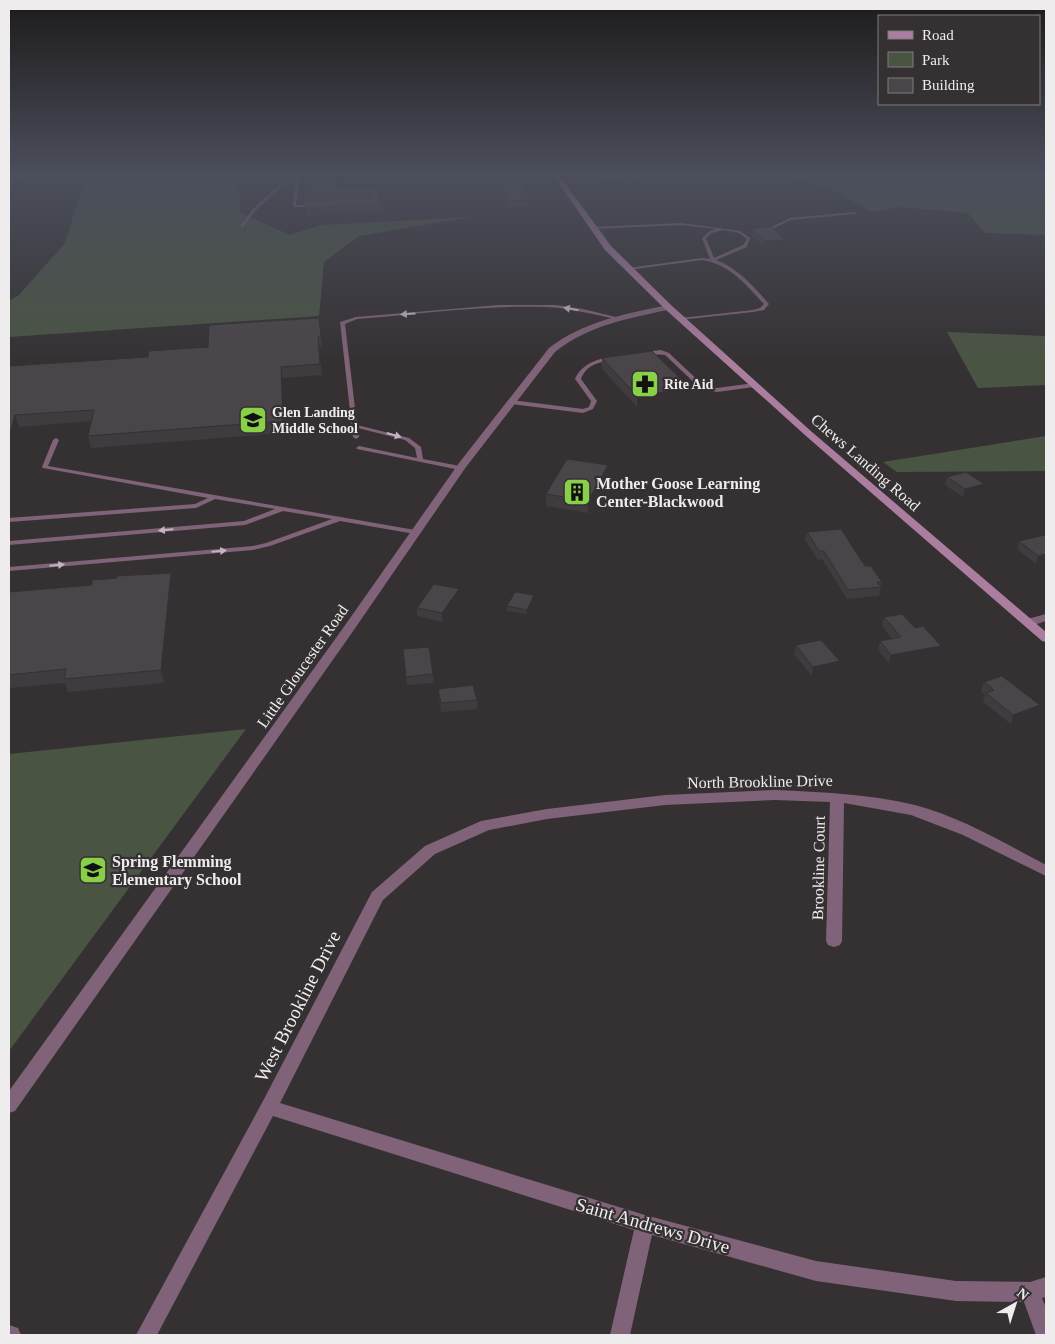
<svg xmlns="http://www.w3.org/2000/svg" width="1055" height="1344" font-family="Georgia,serif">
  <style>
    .green { fill: #4a5443 }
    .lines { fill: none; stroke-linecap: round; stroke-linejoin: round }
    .service { fill: #806378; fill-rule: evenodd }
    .minor { fill: #806378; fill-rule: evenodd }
    .tertiary { fill: #806378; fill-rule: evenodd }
    .secondary { fill: #ab7d9e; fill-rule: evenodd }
    .wall { fill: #403b3f }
    .shaded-wall { fill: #343033 }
    .building { fill: #4a4549; stroke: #343033 }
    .oneway { fill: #c3b5bf }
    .labels { text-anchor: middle; stroke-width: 4.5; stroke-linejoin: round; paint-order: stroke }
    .far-poi-label { font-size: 14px; font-weight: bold; fill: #efecee; stroke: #353133; text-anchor: start }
    .street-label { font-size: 16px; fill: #efecee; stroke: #353133 }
    .poi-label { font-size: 16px; font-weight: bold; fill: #efecee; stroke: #353133; text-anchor: start }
    .near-street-label { font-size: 19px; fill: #efecee; stroke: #353133 }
  </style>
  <rect width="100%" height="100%" fill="#353133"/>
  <g class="green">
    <path d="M86 175H222L238 180 241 213 290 235 321 225 472 217 359 236 324 262 319 316 9 337V301L19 295 65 243Z"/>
    <path d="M787 175H1046V235L985 233 968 213 901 207 872 212 827 187Z"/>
    <path d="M947 332 1046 336V385L978 388Z"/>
    <path d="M1046 436V471L897 472 883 462Z"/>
    <path d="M246 729 9 1051V754Z"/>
  </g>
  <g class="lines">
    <g class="service">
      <path d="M296 175H300L296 205H316V207H293L295 183 281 187 255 211 243 227H241L240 226 253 209 279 185 295 180Z"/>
      <path d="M854 212 856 213 855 214 791 220 766 232 763 231 790 218Z"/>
      <path d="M682 223 740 231 750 238 747 247 716 260C738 268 754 287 769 304L764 310 753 312 679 320V319L681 318 753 310 760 308 764 304C746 285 730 264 702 260L628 270 626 269 628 268 702 258 710 259 702 238 710 231 716 229 682 225 592 229 590 228 592 227ZM723 230 739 233 747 239 743 245 714 258 706 238 712 233Z"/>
      <path d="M499 305H556L583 309 620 318 618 319C594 315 571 308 547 307 483 305 420 314 357 319L345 324 357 425 409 438 421 447 423 459 460 466 463 468 460 470 357 449 356 448 359 446 417 458 415 448 405 440 358 428 359 437 356 439 353 437 340 322 356 317Z"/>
      <path d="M661 350 669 353 705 387 717 388 754 383 757 385 754 387 717 392 701 389 665 355C658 353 649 357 642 354L645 352Z"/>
      <path d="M611 357 613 358V360C599 362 586 365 581 379L597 401 593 409 583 413 511 404 508 402 511 400 583 409 589 407 591 401 575 379C582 364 596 359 611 357Z"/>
      <path d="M56 438 59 440 48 466 415 530 418 532 415 534 340 521 270 546 253 550 9 571V567L253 546 266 543 332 519 283 511 245 525 9 545V541L244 521 275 509 215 499 196 508 9 522V518L195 504 208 498 43 468 42 467 53 440Z"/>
    </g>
    <g class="minor">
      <path d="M12 175H18L11 185 9 186V180Z"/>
      <path d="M1046 614V621L1028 627 1022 623 1024 620Z"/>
      <path d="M775 790C822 792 869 794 915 805 961 817 1004 843 1046 865V876L963 835 911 815 844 803 842 941 840 945 834 947 828 945 826 941 830 802 775 800 665 805 547 819 489 830 435 854 383 900 280 1103 645 1215 816 1261 956 1281 1030 1282 1046 1277V1297L1042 1298 1046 1308V1335H1036L1024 1302 956 1301 816 1281 652 1235 630 1335H610L634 1230 273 1116 157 1335H136L263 1101 372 892 425 846 481 821 547 809 665 795Z"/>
      <path d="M9 1325 18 1328 21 1335H9Z"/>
    </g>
    <path class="tertiary" d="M668 305H671V309C629 319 590 324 555 352L466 467 349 637 15 1111 9 1113V1091L341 631 459 463 549 348C584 321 625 314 668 305Z"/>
    <path class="secondary" d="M553 175H559L611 246 671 305 812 432 1046 632V642L1042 641 806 436 665 309 605 250Z"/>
  </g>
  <g class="wall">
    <path d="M495 175H519L531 200V206L508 207 495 177Z"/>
    <path d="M598 175H636V180H630L626 183 623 180 603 182Z"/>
    <path d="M377 186 381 212 306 216 305 195 337 188Z"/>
    <path d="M752 229 784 246 764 247 751 235Z"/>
    <path d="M319 318 322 347 319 348 322 375 282 378 284 433 91 448 88 436 91 421 19 427 9 458V366L148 357 208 347Z"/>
    <path d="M602 358 689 399 637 407 602 369Z"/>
    <path d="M608 465 607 477 588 513 546 506V494Z"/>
    <path d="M947 477 984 484 982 492 963 497 945 485Z"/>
    <path d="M807 532 865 566 882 582 879 596 847 599 822 559 818 560 805 540Z"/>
    <path d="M1046 536V562L1036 564 1017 549 1019 541Z"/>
    <path d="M171 573 173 586 164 683 68 692 65 683 9 688V592L92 585Z"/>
    <path d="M534 595V599L527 614 507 611V606Z"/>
    <path d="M460 597 443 622 417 616V608Z"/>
    <path d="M884 617 938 655 889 663 878 650 880 641 892 639 882 626Z"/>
    <path d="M796 645 840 661 838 670 812 676 794 654Z"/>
    <path d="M403 649 433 674 434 683 407 685Z"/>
    <path d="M984 682 1037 714 1011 724 983 702 985 695 981 691Z"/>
    <path d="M438 689 477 700V709L441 712Z"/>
  </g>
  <g class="shaded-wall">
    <path d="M626 175H630V180L626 183Z"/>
    <path d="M785 240 784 246 764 247 765 241Z"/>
    <path d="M281 367 282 378 284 433 283 421Z"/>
    <path d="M690 388 689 399 637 407V396Z"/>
    <path d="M15 415 19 427 9 458V437Z"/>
    <path d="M608 465 607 477 588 513V501Z"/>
    <path d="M984 484 982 492 963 497 965 489Z"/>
    <path d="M1046 554V562L1036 564 1038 556Z"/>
    <path d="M171 573 173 586 164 683 161 670Z"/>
    <path d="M459 589 460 597 443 622 442 613Z"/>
    <path d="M534 595V599L527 614V610Z"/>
    <path d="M941 646 938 655 889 663 891 655Z"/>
    <path d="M840 661 838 670 812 676 813 667Z"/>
    <path d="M1040 705 1037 714 1011 724 1013 715Z"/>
  </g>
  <g class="building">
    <path d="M497 175H519L531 200 508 201Z"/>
    <path d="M336 176V188L377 186 380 204 306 208 305 201 369 199 373 197 369 193 305 195V177Z"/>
    <path d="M771 226 785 240 765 241 752 229Z"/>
    <path d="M319 318 321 337H318L320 364 281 367 283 421 88 436 94 410 15 415 9 437V366L148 357 149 351 208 347 209 325Z"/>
    <path d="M652 351 690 388 637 396 602 358Z"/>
    <path d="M567 459 608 465 588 501 546 494Z"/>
    <path d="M966 472 984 484 965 489 947 477Z"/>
    <path d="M841 529 865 566H871L882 582H877L881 587 848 590 824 551H819L807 532Z"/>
    <path d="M1045 535 1046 536V554L1038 556 1019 541Z"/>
    <path d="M171 573 161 670 64 679 66 669 9 675V592L92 585V580L117 578V576Z"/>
    <path d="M434 584 459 589 442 613 417 608Z"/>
    <path d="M515 592 534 595 527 610 507 606Z"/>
    <path d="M902 614 915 628 923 626 941 646 891 655 880 641 901 637 884 617Z"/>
    <path d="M821 640 840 661 813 667 796 645Z"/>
    <path d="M429 647 433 674 406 677 403 649Z"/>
    <path d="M1002 676 1040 705 1013 715 986 693 994 690 984 682Z"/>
    <path d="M473 685 477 700 441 703 438 689Z"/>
  </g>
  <defs><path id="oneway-solid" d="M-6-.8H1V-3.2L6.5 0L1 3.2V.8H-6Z" transform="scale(1.25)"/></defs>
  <g class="oneway">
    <use href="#oneway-solid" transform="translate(571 309) rotate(-170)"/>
    <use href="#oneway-solid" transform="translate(408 314) rotate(176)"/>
    <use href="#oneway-solid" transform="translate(394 435) rotate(16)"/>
    <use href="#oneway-solid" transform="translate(166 530) rotate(175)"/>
    <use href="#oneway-solid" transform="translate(219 551) rotate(-5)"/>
    <use href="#oneway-solid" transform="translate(57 565) rotate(-5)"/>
  </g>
  <linearGradient id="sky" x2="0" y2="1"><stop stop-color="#1d1b1c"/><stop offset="0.48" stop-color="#4b4e5b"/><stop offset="1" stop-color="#4b4e5b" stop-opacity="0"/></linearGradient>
  <rect width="1055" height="363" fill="url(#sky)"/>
  <defs>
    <g id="pharmacy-square" transform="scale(1.4375)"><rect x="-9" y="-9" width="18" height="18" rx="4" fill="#89cf48" stroke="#353133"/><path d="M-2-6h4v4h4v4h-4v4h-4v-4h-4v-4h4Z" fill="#111"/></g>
    <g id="school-square" transform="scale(1.4375)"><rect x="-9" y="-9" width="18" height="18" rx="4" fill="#89cf48" stroke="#353133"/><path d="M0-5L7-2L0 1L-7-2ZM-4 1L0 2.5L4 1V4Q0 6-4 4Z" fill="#111"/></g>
    <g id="building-square" transform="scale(1.4375)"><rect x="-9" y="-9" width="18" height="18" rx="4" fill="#89cf48" stroke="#353133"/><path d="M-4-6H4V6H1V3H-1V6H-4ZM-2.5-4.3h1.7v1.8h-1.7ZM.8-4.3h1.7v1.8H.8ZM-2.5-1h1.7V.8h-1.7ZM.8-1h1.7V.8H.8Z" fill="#111"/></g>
  </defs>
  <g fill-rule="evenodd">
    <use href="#pharmacy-square" x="645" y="384"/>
    <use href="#school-square" x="253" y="420"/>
    <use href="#building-square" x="577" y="492"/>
    <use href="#school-square" x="93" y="870"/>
  </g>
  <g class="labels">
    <g class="far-poi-label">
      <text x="664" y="389">Rite Aid</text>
      <text x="272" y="417">Glen Landing<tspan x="272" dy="16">Middle School</tspan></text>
    </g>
    <g class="street-label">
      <text transform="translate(866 462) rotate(41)" y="6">Chews Landing Road</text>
      <text transform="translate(302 666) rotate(-55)" y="6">Little Gloucester Road</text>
      <text transform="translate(760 781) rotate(-1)" y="6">North Brookline Drive</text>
      <text transform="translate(818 868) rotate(-89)" y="6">Brookline Court</text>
    </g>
    <g class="poi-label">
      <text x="596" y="489">Mother Goose Learning<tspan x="596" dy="18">Center-Blackwood</tspan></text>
      <text x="112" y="867">Spring Flemming<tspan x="112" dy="18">Elementary School</tspan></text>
    </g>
    <g class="near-street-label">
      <text transform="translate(297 1006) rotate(-63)" y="7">West Brookline Drive</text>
      <text transform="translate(653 1225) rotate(16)" y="7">Saint Andrews Drive</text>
    </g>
  </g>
  <rect width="1055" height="1344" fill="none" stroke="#efecee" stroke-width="20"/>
  <rect x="878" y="15" width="162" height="90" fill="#353133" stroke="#7f7c7e"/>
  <rect x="888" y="31" width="25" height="8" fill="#ab7d9e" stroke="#7f7c7e"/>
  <text x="922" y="40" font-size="15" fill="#efecee">Road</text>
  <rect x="888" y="52" width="25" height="15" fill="#4a5443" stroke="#7f7c7e"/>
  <text x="922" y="65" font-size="15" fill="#efecee">Park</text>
  <rect x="888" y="78" width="25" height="15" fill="#4a4549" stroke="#7f7c7e"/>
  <text x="922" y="90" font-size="15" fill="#efecee">Building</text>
  <g transform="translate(1015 1304) rotate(39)" stroke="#353133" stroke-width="4" paint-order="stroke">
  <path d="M0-4L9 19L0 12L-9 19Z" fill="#efecee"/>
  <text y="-8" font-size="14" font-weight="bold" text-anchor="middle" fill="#efecee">N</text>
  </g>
</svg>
